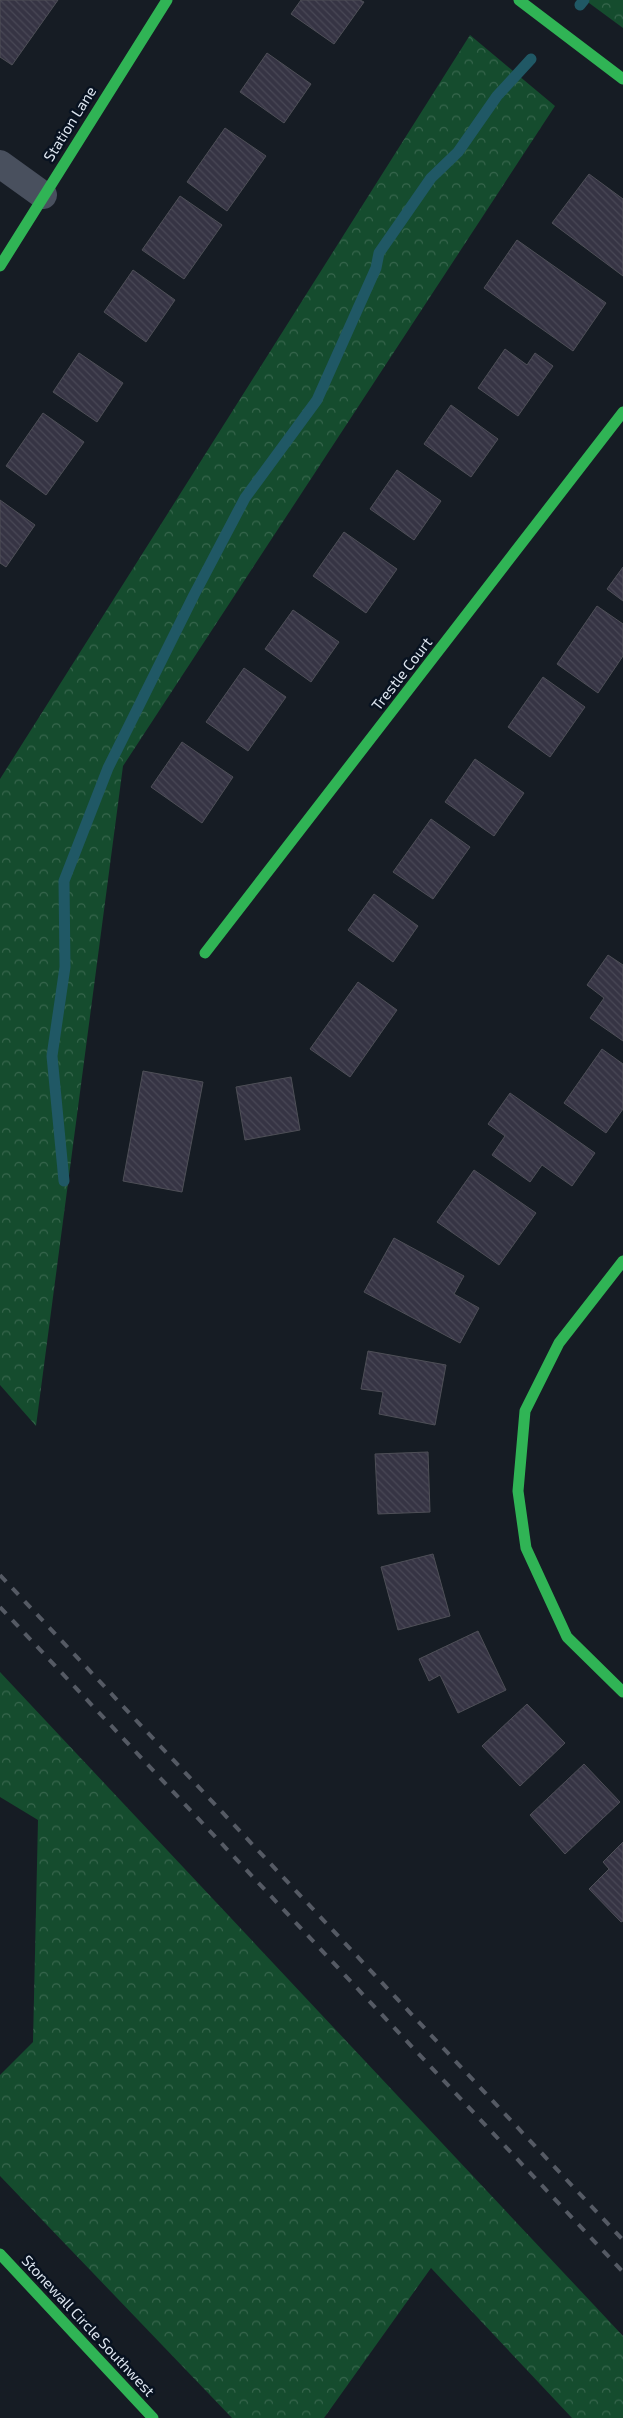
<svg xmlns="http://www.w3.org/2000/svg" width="623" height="2418" font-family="'Exo 2',sans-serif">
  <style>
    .forest { fill: url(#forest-crowns) }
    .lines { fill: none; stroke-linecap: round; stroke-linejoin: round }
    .stream { stroke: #205865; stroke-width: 11 }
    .building { fill: url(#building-back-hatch); stroke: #4e4f57 }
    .street { stroke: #49505e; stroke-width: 28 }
    .fast { stroke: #30b455; stroke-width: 11 }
    .rail { stroke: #555a64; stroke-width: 4; stroke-dasharray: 9 9; stroke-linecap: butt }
    .labels { text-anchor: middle; stroke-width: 5; stroke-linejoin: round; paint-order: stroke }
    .street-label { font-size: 15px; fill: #dde5ef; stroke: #081220 }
  </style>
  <defs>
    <pattern id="forest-crowns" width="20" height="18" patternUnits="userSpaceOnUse" patternTransform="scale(1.25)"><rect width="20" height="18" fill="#154c2e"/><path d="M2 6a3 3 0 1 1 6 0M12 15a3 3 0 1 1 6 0" fill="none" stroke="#37664d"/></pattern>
    <pattern id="building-back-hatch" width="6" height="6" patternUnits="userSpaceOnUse" patternTransform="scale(1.25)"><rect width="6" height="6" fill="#363444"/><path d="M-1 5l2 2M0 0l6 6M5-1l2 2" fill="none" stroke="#494856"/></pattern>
  </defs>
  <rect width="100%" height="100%" fill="#161c24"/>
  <g class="forest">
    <path d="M585 0H623V28Z"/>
    <path d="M470 35 555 106 123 766 36 1426 0 1385V779Z"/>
    <path d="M0 1672 623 2336V2418H572L431 2268 324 2418H232L0 2176V2075L33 2042 38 1820 0 1797Z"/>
  </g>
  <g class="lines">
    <g class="stream">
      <path d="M580 5 584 0"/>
      <path d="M64 1181 52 1056 65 967 64 881 108 768 194 595 245 498 317 400 376 268 379 253 431 178 458 152 497 96 531 59"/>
    </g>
  </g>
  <g class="building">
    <path d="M0 0H58L12 65 0 57Z"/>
    <path d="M301 0H360L364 2 334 44 291 14Z"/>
    <path d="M267 53 311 84 284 123 240 92Z"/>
    <path d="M225 128 266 156 227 211 187 182Z"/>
    <path d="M589 174 623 199V276L552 223Z"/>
    <path d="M180 196 222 225 184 279 142 250Z"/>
    <path d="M517 240 606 303 573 351 484 288Z"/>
    <path d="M133 270 175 300 146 342 104 312Z"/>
    <path d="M505 349 527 365 535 353 553 366 518 416 478 388Z"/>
    <path d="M79 353 123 383 97 422 53 392Z"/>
    <path d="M451 405 498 439 471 477 424 444Z"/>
    <path d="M43 413 84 442 46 495 6 466Z"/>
    <path d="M397 470 441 501 414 540 370 509Z"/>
    <path d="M0 500 35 525 6 567 0 563Z"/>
    <path d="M344 532 397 569 366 613 313 576Z"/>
    <path d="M623 567V601L607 589Z"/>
    <path d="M597 606 623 624V656L598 693 557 664Z"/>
    <path d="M293 610 339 642 311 682 265 649Z"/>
    <path d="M244 668 286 697 248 751 206 722Z"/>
    <path d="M543 677 585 707 550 757 508 727Z"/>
    <path d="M182 742 233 777 202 823 151 787Z"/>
    <path d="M475 759 524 793 494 836 445 802Z"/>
    <path d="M431 819 470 847 433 899 393 872Z"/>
    <path d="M374 894 418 926 393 962 348 930Z"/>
    <path d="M608 955 623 965V1041L590 1018 604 998 587 985Z"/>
    <path d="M358 982 397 1010 350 1077 310 1049Z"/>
    <path d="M602 1049 623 1064V1109L606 1133 564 1103Z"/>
    <path d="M143 1071 203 1082 182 1192 123 1181Z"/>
    <path d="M291 1077 300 1130 245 1140 236 1087Z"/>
    <path d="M510 1093 595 1153 572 1186 542 1165 530 1182 492 1155 505 1136 488 1124Z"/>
    <path d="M474 1170 536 1213 499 1265 437 1222Z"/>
    <path d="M394 1238 464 1276 454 1294 479 1308 460 1343 364 1292Z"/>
    <path d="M368 1351 446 1365 435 1425 379 1414 383 1392 361 1389Z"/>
    <path d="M428 1452 430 1512 378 1514 375 1454Z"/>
    <path d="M433 1554 450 1616 398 1630 381 1567Z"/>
    <path d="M478 1631 506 1690 458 1713 440 1675 429 1681 419 1659Z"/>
    <path d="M527 1704 565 1743 520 1786 482 1746Z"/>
    <path d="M584 1764 620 1802 565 1854 530 1815Z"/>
    <path d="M623 1842V1921L621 1922 589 1889 609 1869 603 1862Z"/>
  </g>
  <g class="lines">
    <path class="street" d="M0 164 43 195"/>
    <g class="fast">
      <path d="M519 0 623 79"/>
      <path d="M0 266 167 0"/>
      <path d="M205 953 623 412"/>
      <path d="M623 1261 559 1343 525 1411 518 1491 526 1548 567 1637 623 1692"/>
      <path d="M0 2254 153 2418"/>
    </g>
    <g class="rail">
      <path d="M0 1575 623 2240"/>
      <path d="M0 1607 623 2272"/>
    </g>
  </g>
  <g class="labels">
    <g class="street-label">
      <text transform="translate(70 124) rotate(-58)" y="5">Station Lane</text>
      <text transform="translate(402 674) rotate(-52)" y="5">Trestle Court</text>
      <text transform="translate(88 2326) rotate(47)" y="5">Stonewall Circle Southwest</text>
    </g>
  </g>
</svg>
